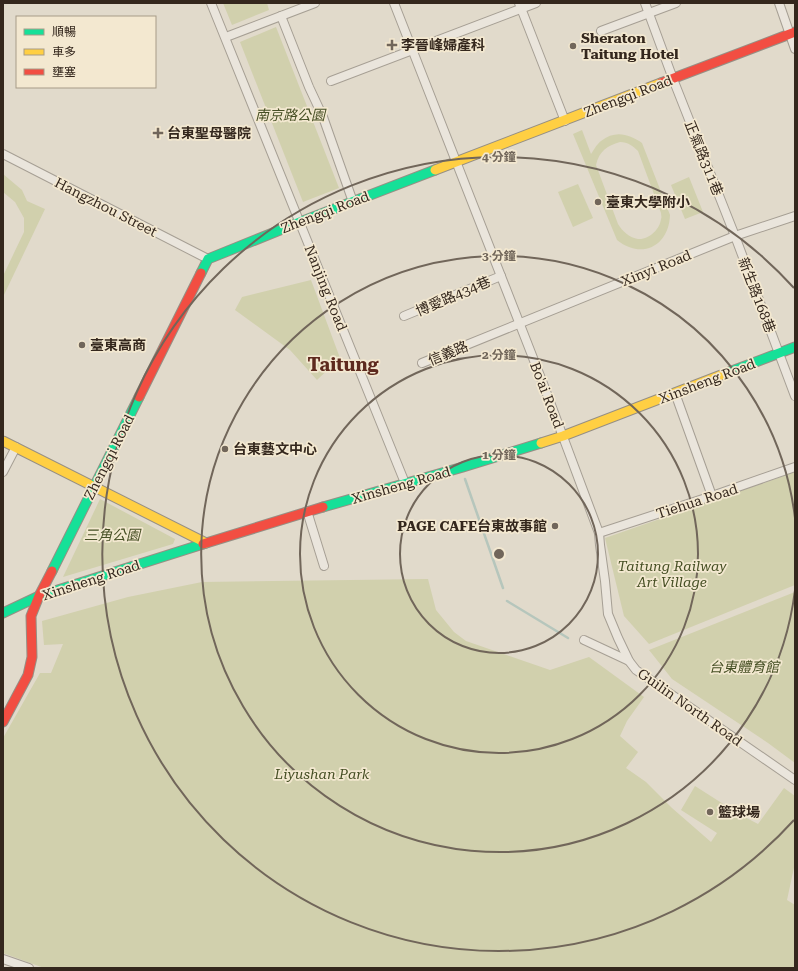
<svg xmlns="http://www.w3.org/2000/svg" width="798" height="971" font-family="'Roboto Serif','Noto Sans TC',serif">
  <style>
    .green { fill: #d1d0ad; fill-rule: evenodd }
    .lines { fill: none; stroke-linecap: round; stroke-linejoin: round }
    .stream { stroke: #b6c6bc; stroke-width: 2.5 }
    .street-casing { stroke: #a69f94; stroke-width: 10 }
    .fast-casing { stroke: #968f84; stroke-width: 11 }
    .slow-casing { stroke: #968f84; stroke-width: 11 }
    .jam-casing { stroke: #968f84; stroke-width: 11 }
    .street { stroke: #eae5dc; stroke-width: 8 }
    .fast { stroke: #16e098; stroke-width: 9 }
    .slow { stroke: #ffcf43; stroke-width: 9 }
    .jam { stroke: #f24e42; stroke-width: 9 }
    .ring { fill: none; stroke: #71665a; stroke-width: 2 }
    .poi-dot { fill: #71665a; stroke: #f3e8d0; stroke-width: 1.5 }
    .labels { text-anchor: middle; stroke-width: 3.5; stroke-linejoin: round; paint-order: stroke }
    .poi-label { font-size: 14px; font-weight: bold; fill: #34271d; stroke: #f3e8d0; text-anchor: start }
    .street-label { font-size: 14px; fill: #34271d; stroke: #f3e8d0 }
    .park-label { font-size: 14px; font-style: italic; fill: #464f24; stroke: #f3e8d0 }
    .district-label { font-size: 18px; font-weight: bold; fill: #5e2a1e; stroke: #f3e8d0 }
    .centre { fill: #71665a; stroke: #f3e8d0; stroke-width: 2 }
    .ring-label { font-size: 12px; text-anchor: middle; font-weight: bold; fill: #71665a; stroke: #f3e8d0; stroke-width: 3.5; stroke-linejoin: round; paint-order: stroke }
  </style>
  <rect width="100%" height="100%" fill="#e1dacb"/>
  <g class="green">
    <path d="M223 3H267L269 10 232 25Z"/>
    <path d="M276 27 339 188 303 202 240 42Z"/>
    <path d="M582 130 591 154C594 150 596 145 601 141 615 130 629 134 642 143L670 215C669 246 642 260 617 240L573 134ZM620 142C628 142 633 146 638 151L661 213C661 215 662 217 661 219 660 229 649 240 638 239 630 238 622 231 618 224L596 165C599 151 607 146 620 142Z"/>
    <path d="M3 174 22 190 27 201 45 209 3 297V276L24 232V218L15 202 3 192Z"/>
    <path d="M689 177 703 212 685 219 671 185Z"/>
    <path d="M578 184 593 218 573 227 558 192Z"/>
    <path d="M311 280 340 358 317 380 290 350 235 310 242 297Z"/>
    <path d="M795 472V585L649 644 624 616 605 538Z"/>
    <path d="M100 499 175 539 173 544 63 577Z"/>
    <path d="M428 579 436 610 454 632 466 641 550 670 589 657 644 697 627 721 620 736 638 752 626 768 646 782 672 808 711 842 717 833 681 810 695 786 739 814 737 816 741 815 758 824 784 788 795 796V863L787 900 795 905V968H44L3 953V738L40 673H51L63 644 44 645 42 621 128 597 202 582Z"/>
    <path d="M795 592V763L768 743 672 679 649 650Z"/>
  </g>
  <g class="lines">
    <g class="stream">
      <path d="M465 479 503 588"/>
      <path d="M507 601 568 638"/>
    </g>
    <g class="street-casing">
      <g id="street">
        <path d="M211 3 405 483"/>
        <path d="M394 3 544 386 599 533 600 545 605 581 608 614 618 638 629 661 636 670 795 780"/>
        <path d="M519 3 565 121"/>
        <path d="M645 3 673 79 735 236 795 396"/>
        <path d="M779 3 795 49"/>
        <path d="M281 16 309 87 323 117 353 202"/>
        <path d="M601 31 676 3"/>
        <path d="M226 37 315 3"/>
        <path d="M331 81 536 3"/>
        <path d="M3 154 208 259"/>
        <path d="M404 316 501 276"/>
        <path d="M422 363 735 236 795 216"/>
        <path d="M675 393 712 496"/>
        <path d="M3 472 16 447"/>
        <path d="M307 511 324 566"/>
        <path d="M599 533 712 496 795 467"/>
        <path d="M584 640 629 661"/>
        <path d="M3 959 29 968"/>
      </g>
    </g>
    <g class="fast-casing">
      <g id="fast">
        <path d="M201 273 208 259 300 222 435 170"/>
        <path d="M724 374 795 347"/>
        <path d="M323 507 463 467 541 443"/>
        <path d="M52 571 139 397"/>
        <path d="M3 613 39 596 203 544"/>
      </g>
    </g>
    <g class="slow-casing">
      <g id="slow">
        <path d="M435 170 661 83"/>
        <path d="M3 441 206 543"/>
        <path d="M541 443 563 436 724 374"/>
      </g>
    </g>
    <g class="jam-casing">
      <g id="jam">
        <path d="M661 83 795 32"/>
        <path d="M139 397 201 273"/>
        <path d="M203 544 323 507"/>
        <path d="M3 722 28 675 32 657 31 616 39 596 52 571"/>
      </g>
    </g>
    <use href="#street" class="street"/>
    <use href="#fast" class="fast"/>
    <use href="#slow" class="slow"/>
    <use href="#jam" class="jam"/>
  </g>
  <g class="ring">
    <circle cx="499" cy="554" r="99"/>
    <circle cx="499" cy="554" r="199"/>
    <path d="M795 590A298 298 0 1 1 795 518"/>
    <path d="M794 820A397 397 0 1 1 794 288"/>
  </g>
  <g class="poi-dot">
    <path d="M390 39h4v4h4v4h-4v4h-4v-4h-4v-4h4z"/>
    <circle cx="573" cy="46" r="4"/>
    <path d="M156 127h4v4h4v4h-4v4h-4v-4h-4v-4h4z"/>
    <circle cx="598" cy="202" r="4"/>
    <circle cx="82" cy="345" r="4"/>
    <circle cx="225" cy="449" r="4"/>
    <circle cx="555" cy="526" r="4"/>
    <circle cx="710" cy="812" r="4"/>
  </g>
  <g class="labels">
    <g class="poi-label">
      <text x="581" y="43">Sheraton<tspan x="581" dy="16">Taitung Hotel</tspan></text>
      <text x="401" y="50">李晉峰婦產科</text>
      <text x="167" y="138">台東聖母醫院</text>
      <text x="606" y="207">臺東大學附小</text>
      <text x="90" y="350">臺東高商</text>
      <text x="233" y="454">台東藝文中心</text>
      <text x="547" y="531" text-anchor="end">PAGE CAFE台東故事館</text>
      <text x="718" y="817">籃球場</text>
    </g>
    <g class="street-label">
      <text transform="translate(628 96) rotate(-21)" y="5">Zhengqi Road</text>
      <text transform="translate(704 158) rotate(68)" y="5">正氣路311巷</text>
      <text transform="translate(106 207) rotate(27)" y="5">Hangzhou Street</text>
      <text transform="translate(325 212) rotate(-21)" y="5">Zhengqi Road</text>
      <text transform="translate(656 268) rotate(-22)" y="5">Xinyi Road</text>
      <text transform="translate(326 288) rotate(68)" y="5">Nanjing Road</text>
      <text transform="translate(757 295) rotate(69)" y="5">新生路168巷</text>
      <text transform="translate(453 296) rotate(-23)" y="5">博愛路434巷</text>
      <text transform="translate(448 353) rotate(-22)" y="5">信義路</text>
      <text transform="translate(707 381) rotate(-21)" y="5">Xinsheng Road</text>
      <text transform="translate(547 395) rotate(69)" y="5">Bo'ai Road</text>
      <text transform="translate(109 457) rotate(-63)" y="5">Zhengqi Road</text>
      <text transform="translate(401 485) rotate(-16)" y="5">Xinsheng Road</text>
      <text transform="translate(697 501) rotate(-18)" y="5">Tiehua Road</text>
      <text transform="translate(91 580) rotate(-18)" y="5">Xinsheng Road</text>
      <text transform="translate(690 707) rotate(35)" y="5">Guilin North Road</text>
    </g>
    <g class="park-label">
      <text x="290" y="120">南京路公園</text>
      <text x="112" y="540">三角公園</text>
      <text x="672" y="571">Taitung Railway<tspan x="672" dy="16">Art Village</tspan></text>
      <text x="744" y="672">台東體育館</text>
      <text x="322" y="779">Liyushan Park</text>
    </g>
    <g class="district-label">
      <text x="343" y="371">Taitung</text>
    </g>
  </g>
  <circle cx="499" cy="554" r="6" class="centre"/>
  <g class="ring-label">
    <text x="499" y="161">4 分鐘</text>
    <text x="499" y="260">3 分鐘</text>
    <text x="499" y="359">2 分鐘</text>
    <text x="499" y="459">1 分鐘</text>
  </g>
  <rect width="798" height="971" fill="none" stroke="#34271d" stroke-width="8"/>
  <rect x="16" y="16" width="140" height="72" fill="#f3e8d0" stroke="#a79b88"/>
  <rect x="24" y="29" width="20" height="6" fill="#16e098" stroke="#a79b88"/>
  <text x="52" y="36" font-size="12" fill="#34271d">順暢</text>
  <rect x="24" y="49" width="20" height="6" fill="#ffcf43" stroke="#a79b88"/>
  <text x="52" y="56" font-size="12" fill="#34271d">車多</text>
  <rect x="24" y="69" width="20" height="6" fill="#f24e42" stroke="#a79b88"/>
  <text x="52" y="76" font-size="12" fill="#34271d">壅塞</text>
</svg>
